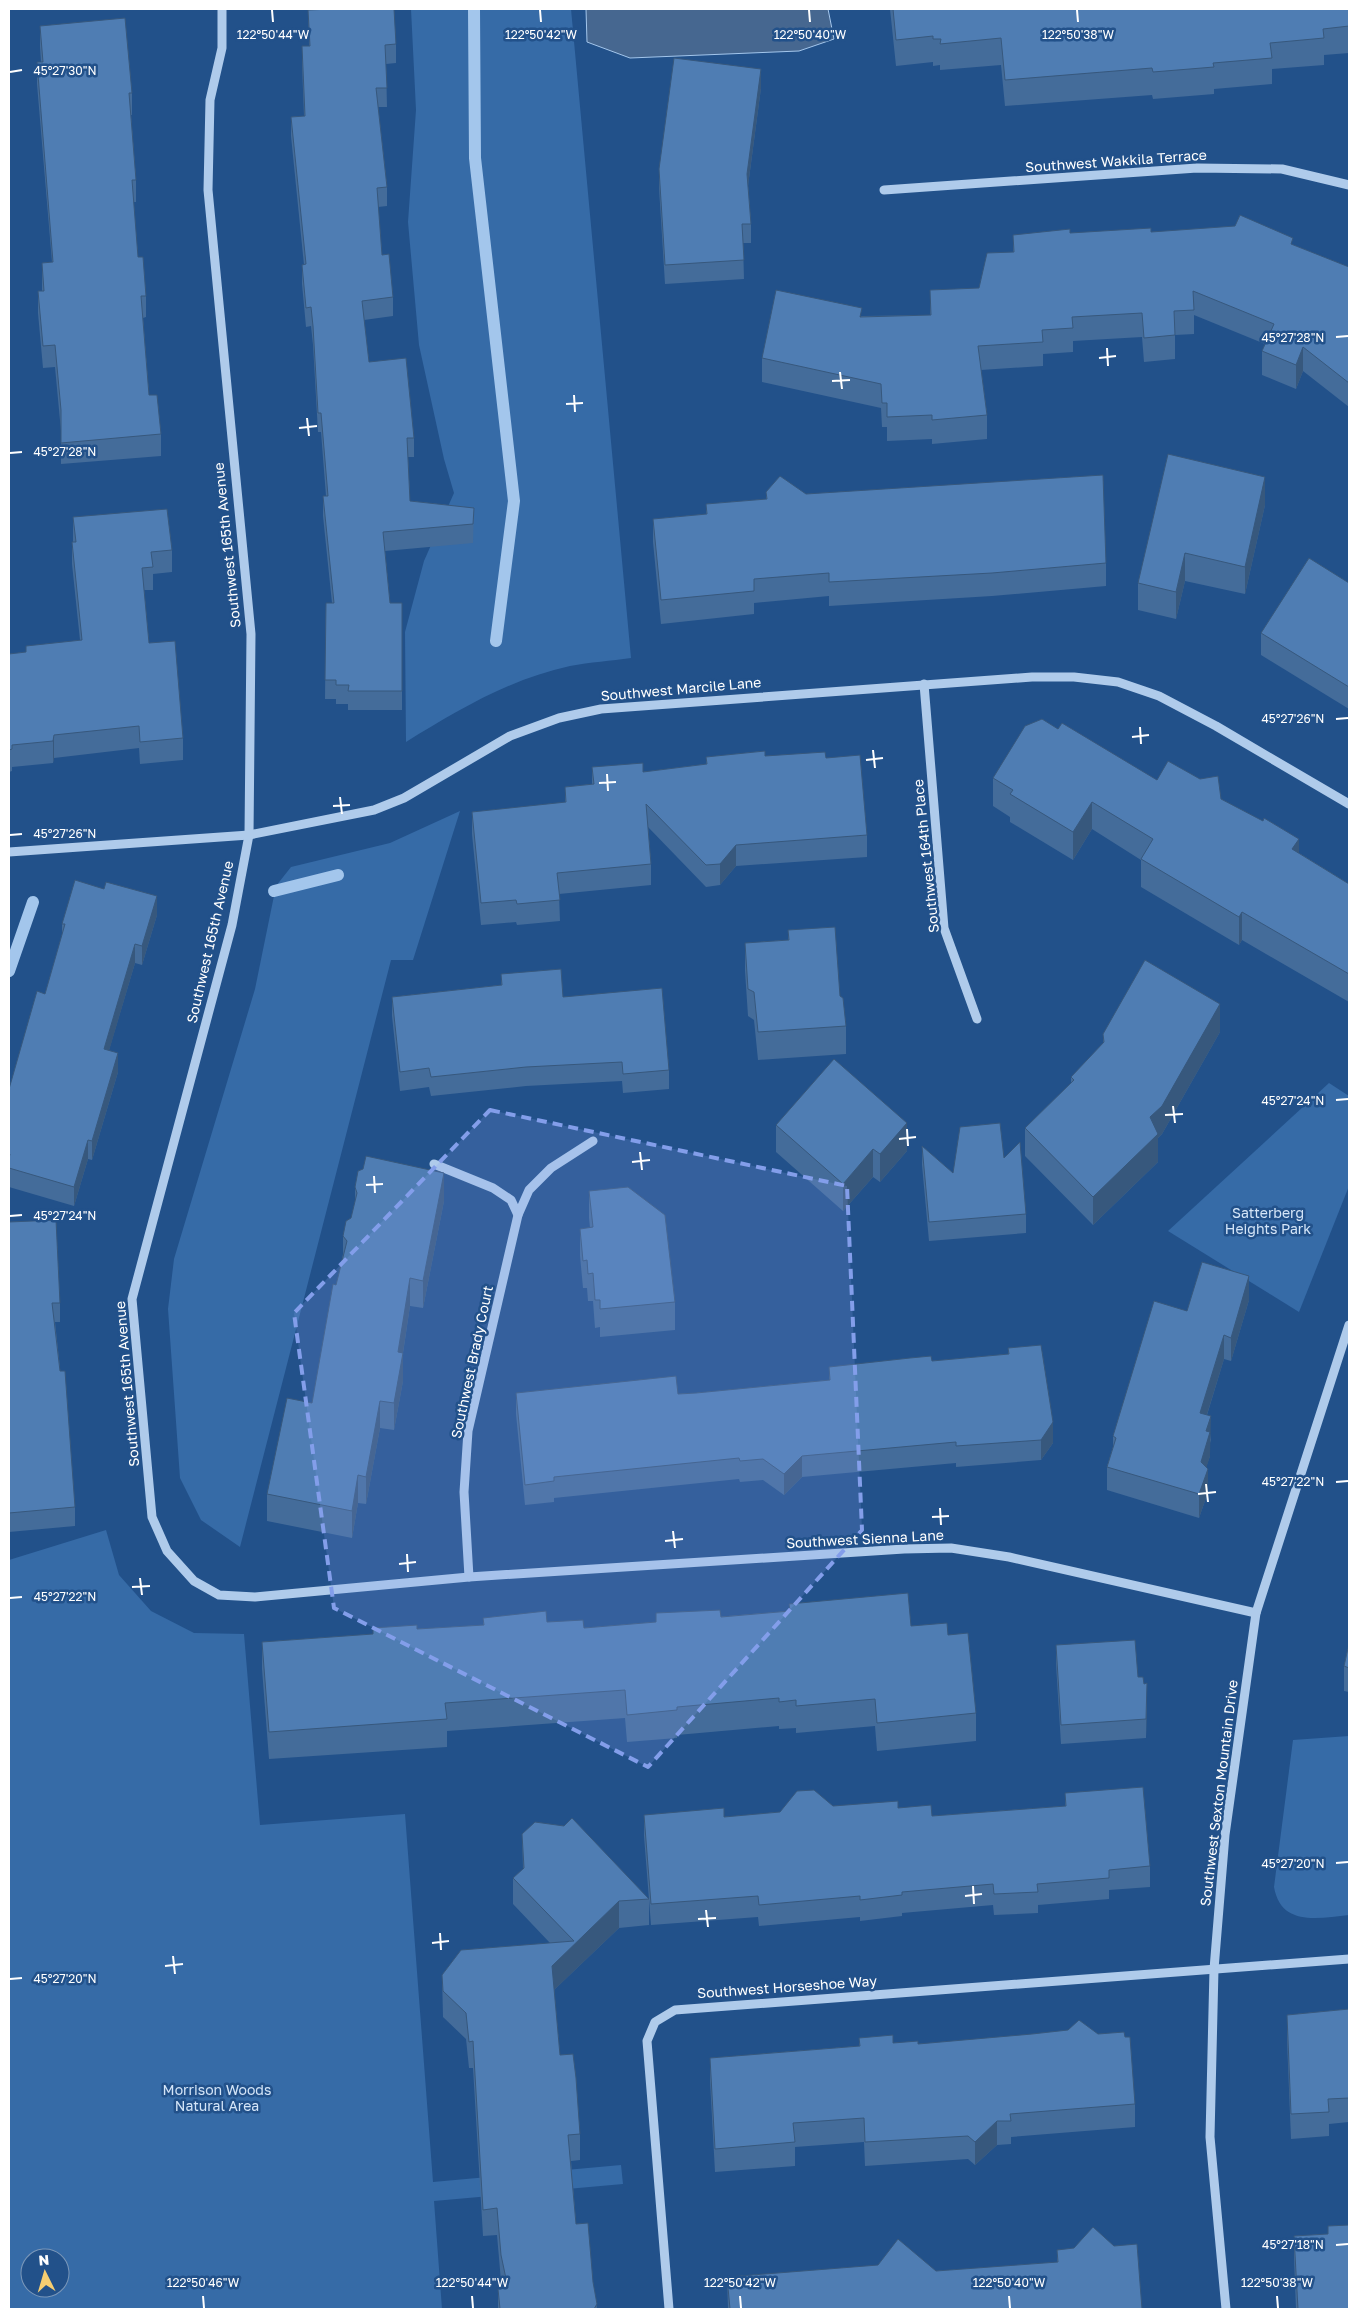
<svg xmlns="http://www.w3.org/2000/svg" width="1358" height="2318" font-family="'Golos Text',sans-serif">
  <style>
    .green { fill: #366ba7; fill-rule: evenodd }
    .water { fill: #466790; stroke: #a3c6ec }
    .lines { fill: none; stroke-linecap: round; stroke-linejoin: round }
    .stream { stroke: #a3c6ec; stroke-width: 12 }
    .minor { stroke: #afcbeb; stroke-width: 9 }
    .wall { fill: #446c9a }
    .shaded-wall { fill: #37587d }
    .building { fill: #4f7db3; stroke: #37587d }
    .marked { fill: #839eea; fill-opacity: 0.2; stroke: #839eea; stroke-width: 4; stroke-dasharray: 10 6; stroke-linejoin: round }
    .ticks { fill: none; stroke: #fff; stroke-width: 2 }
    .labels { text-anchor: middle; stroke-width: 5; stroke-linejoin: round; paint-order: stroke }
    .street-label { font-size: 14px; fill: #fff; stroke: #22518a }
    .park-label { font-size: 14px; fill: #d4e5f8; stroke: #22518a }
    .ticks-label { font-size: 12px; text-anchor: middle; fill: #fff; stroke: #22518a; stroke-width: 5; stroke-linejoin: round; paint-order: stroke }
  </style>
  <rect width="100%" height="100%" fill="#22518a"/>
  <g class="green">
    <path d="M411 9H571L631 658C611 661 590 662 570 666 510 679 458 710 406 742L405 632 424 561 454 493 444 459 419 345 408 222 416 110Z"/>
    <path d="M460 811 413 960H391L240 1547 201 1520 180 1478 168 1309 174 1259 255 989 276 886 291 867 390 843Z"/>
    <path d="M1329 1083 1349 1096V1186L1299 1312 1168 1231Z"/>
    <path d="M106 1530 119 1575 151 1611 194 1633 244 1634 260 1825 405 1814 433 2182 621 2165 623 2184 434 2201 442 2309H9V1560ZM30 2258H60V2288H30Z"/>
    <path d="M1349 1736V1915C1319 1918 1281 1927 1274 1887L1293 1740Z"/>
  </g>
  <path class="water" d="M586 9H828L834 39 799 51 630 58 587 42Z"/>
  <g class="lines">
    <g class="stream">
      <path d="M474 9 475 158 514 501 496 641"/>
      <path d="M274 891 338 875"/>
      <path d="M9 971 33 902"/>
    </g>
    <g class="minor">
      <path d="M222 9V48L210 100 208 190 251 634 249 835 232 925 132 1299 152 1517 167 1551 194 1581 219 1595 255 1597 469 1577 904 1549 951 1548 1009 1557 1256 1613"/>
      <path d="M884 190 1197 168 1282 169 1349 185"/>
      <path d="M924 684 944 928 977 1019"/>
      <path d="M9 852 249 835 374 810 404 798 510 736 559 718 601 709 1032 677H1074L1118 682 1159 696 1216 726 1349 804"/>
      <path d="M434 1164 493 1188 511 1200 518 1215"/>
      <path d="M469 1577 464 1492 468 1431 518 1215 529 1190 551 1168 593 1141"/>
      <path d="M669 2309 647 2041 655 2022 675 2010 1349 1959"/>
      <path d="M1226 2309 1210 2137 1214 1969 1225 1835 1256 1613 1349 1325"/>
    </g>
  </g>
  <g class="wall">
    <path d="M890 9H1349V53L1324 55V65L1272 69V84L1214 89V94L1153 99 1152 95 1005 106 1001 65 940 70V65L933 66V62L896 66Z"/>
    <path d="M308 10 396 44V63L386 64 387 107H378L387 187V206L378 207 382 255 393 297V316L364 320 369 362 414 438V457H408L410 501 474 508 473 543 385 551 390 603H402V710H348V704H336V699H325L326 603H332L323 516V496H326L321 432H318L313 345 311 326 306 327 302 284V265H304L291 136V117L304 116 302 65V46H309Z"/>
    <path d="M40 26 132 93V115H131L136 180V202H133L138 257 146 296V317L143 318 149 395 161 434V456L61 464V431L55 367 43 368 38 313V291H42V263L52 262 37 84V62H41L40 47Z"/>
    <path d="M761 88 748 186 751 224V243H743L744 279 665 284 659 188V169Z"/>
    <path d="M1151 232 1293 245 1349 267V407L1303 371 1296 389 1262 375V351L1265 344 1194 315V334L1175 335V359L1144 362 1142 337 1073 341V352L1043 354V366L981 370 987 415V439L932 444V439L887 441V427H882L881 408 762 382V358L862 316 930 315V290L979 288 1013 252V235Z"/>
    <path d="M766 492 806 494 1106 563V586L992 596 829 606V596L754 603V614L661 624 653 542V519L706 514V504L766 499Z"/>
    <path d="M1265 505 1245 594 1185 581 1176 619 1138 610V583Z"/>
    <path d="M73 517 172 550V572L153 574V590H144L149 643 183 738V760L140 764 139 748 54 758 53 763 12 767V771L9 772V654L26 652 80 640 72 564V542H73Z"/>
    <path d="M1349 583V709L1261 655V633Z"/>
    <path d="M1058 729 1157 780 1221 799 1299 853 1349 884V1002L1242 940 1239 945 1141 887V860L1092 829 1073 860 1010 822V817L993 806V778Z"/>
    <path d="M765 756 826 758 867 835V857L736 866 720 885 706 887 648 827 651 864V885L559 894 560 921 517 925 516 922 481 925 472 834V812L565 803V787L592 784V767L643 772 706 764V757Z"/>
    <path d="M157 915 142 965 135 963 109 1050 118 1072 92 1160 88 1159 74 1206 9 1187V1089L45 994 62 936V924Z"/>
    <path d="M788 930 840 996 846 1026V1054L758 1060 754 1020 748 1016 745 971V943L788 940Z"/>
    <path d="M501 974 563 997 669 1070V1089L623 1093 622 1081 526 1086 431 1096 429 1087 400 1091 392 1016V997L501 985Z"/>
    <path d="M1220 1032 1162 1134 1158 1138V1162L1093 1225 1025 1156V1128L1071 1083V1077L1103 1044V1034Z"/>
    <path d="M776 1125 907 1151 880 1182 873 1177 843 1211 776 1152Z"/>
    <path d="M922 1146 953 1173 1004 1158 1026 1214V1233L929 1241 922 1165Z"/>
    <path d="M355 1187 444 1201 423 1308 410 1306 403 1353V1381L394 1430 380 1428 366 1504 358 1503 352 1538 267 1521V1494L312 1403 343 1254V1236L351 1218 355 1205Z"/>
    <path d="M589 1191 675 1302V1330L600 1337V1327L595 1328 593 1301H588L587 1288H583L580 1256V1229L590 1228 589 1218Z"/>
    <path d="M9 1222 60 1303V1322H55L75 1507V1526L9 1532Z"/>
    <path d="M1249 1300 1231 1361 1224 1359 1207 1415 1211 1440 1210 1443V1456L1206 1467 1208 1492 1199 1518 1107 1490V1467L1113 1447V1436Z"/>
    <path d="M1008 1348 1053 1443 1041 1460 956 1467V1463L802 1477 784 1495 763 1480 740 1482 739 1479 554 1498V1502L525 1505 516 1414V1393L678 1394 696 1393 829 1380V1367L932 1361 1008 1354Z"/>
    <path d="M789 1604 911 1626 948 1635 976 1713V1741L877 1751 875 1726 796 1733V1728L779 1729V1726L677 1735V1738L627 1742 625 1718 447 1731V1747L269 1759 262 1669V1642L373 1634 417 1629 483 1625V1618L547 1622 584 1628 789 1611Z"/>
    <path d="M1349 1644V1692L1344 1691V1666Z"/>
    <path d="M1056 1645 1138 1677 1147 1702 1146 1738 1061 1744 1056 1664Z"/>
    <path d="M1065 1793 1150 1866V1887L1109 1890V1899L1038 1905V1913L994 1915 993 1905 902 1913V1916L860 1921V1917L759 1926 758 1917 651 1925 644 1836V1815L724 1817 780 1812 833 1806 898 1808 932 1816 1065 1806Z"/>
    <path d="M522 1834 649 1899V1925L619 1928 554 1990 560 2055 580 2134V2160L571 2161 576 2224 593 2282 597 2309H498V2289L502 2288 501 2281 497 2235 483 2236 473 2068H469L466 2039 443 2017 442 1975 550 1943 513 1904V1878L523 1869Z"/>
    <path d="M1349 2009V2122L1329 2124V2136L1291 2139 1287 2040V2015Z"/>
    <path d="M859 2038 893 2043 918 2044 1135 2104V2127L1011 2137V2144L997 2145 975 2165 968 2159 865 2166 864 2142 795 2147V2166L715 2172 710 2081V2058L859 2046Z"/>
    <path d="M1328 2234 1349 2309H1296L1294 2258V2236Z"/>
    <path d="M1057 2250 1142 2309H728L727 2277 936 2271 1057 2263Z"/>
  </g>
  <g class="shaded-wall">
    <path d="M761 69V88L747 193V174Z"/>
    <path d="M1303 347V371L1296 389V365Z"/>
    <path d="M1265 477V505L1245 594V567Z"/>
    <path d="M1185 553V581L1176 619V592Z"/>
    <path d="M54 735V758L53 763V741Z"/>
    <path d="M1092 802V829L1073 860V832Z"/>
    <path d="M1299 839V866L1292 849Z"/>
    <path d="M736 845V866L720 885V864Z"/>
    <path d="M157 896V915L142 965V946Z"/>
    <path d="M1242 912V940L1239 945V917Z"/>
    <path d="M135 944V963L104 1068V1049Z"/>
    <path d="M1220 1004V1032L1162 1134 1158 1138V1162L1093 1225V1197L1150 1117Z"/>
    <path d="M118 1053V1072L92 1160V1141Z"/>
    <path d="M907 1123V1151L880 1182V1154Z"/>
    <path d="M88 1140V1159L74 1206V1187Z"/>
    <path d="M873 1149V1177L843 1211V1184Z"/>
    <path d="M444 1173V1201L423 1308V1281Z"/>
    <path d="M1249 1276V1300L1231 1361V1338Z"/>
    <path d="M410 1278V1306L402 1359 403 1353V1381L394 1430V1403L398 1352Z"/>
    <path d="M1224 1335V1359L1200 1437V1413Z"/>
    <path d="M380 1401V1428L366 1504V1477Z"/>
    <path d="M1211 1416 1210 1456 1201 1485V1462L1206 1431Z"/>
    <path d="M1053 1422V1443L1041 1460V1440Z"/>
    <path d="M802 1456V1477L784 1495V1474Z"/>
    <path d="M1208 1469V1492L1199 1518V1494Z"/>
    <path d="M358 1475V1503L352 1538V1511Z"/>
    <path d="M1147 1683V1702L1146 1738V1719Z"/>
    <path d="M619 1901V1928L552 1992V1966Z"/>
    <path d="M997 2121V2145L975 2165V2142Z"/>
  </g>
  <g class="building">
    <path d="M331 9H394L396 44 385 45 387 88H376L387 187 377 188 382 255 389 254 393 297 362 301 369 362 406 358 414 438H407L410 501 474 508 473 524 383 532 390 603H402V691H348L349 685H336V680H325L326 603H334L323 496H328L321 413H318L313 326 311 307 306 308 302 265 306 264 291 117 305 116 302 46H310L308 10Z"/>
    <path d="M893 9H1349V26L1323 29 1324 38 1270 43 1272 58 1213 63 1214 67 1153 72 1152 68 1005 80 1001 38 940 44 941 39H933V36L896 40Z"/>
    <path d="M125 18 132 93H129L136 180H132L138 257H143L146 296H141L149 395H157L161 434 61 443V410L55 345 43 346 38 291H44L42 263 53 262 37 62H43L40 26Z"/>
    <path d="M674 58 761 69 747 174 751 224H742L744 260 665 265 659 169Z"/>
    <path d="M1240 215 1293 238 1291 244 1349 267V383L1303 347 1296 365 1262 351 1274 324 1193 291 1194 310 1174 311 1175 335 1144 338 1142 313 1072 317 1073 328 1042 330 1043 342 978 346 987 415 932 420V415L887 417V403H882L881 384 762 358 776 290 862 308 860 317 931 315 930 290 979 288 987 253 1014 252 1013 235 1070 229V233L1151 228V232L1235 226Z"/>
    <path d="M1168 454 1265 477 1245 567 1185 553 1176 592 1138 583Z"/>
    <path d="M1103 475 1106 563 992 573 829 582V573L754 579V591L661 600 653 519 707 514 706 504 767 499 766 492 780 476 806 494Z"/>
    <path d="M167 509 172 550 151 552 153 567 142 568 149 643 175 641 183 738 140 742 139 726 54 735 53 741 12 745V749L9 750V654L26 652V646L82 640 72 542H76L73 517Z"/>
    <path d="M1309 558 1349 583V687L1261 633Z"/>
    <path d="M1042 719 1058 729 1062 723 1157 780 1168 761 1200 779 1218 776 1221 799 1263 821 1264 818 1299 839 1292 849 1349 884V974L1242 912 1239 917 1141 859 1153 839 1092 802 1073 832 1010 794 1013 790 993 778 1025 726Z"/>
    <path d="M765 751V756L825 752 826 758 860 755 867 835 736 845 720 864 706 865 646 804 651 864 557 873 560 900 517 904 516 900 481 903 472 812 566 802 565 787 594 784 592 767 643 763V772L707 764 706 757Z"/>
    <path d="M75 880 104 889 106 882 157 896 142 946 135 944 104 1049 118 1053 92 1141 88 1140 74 1187 9 1168V1158L10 1154 9 1153V1089L37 991 45 994 65 924H62Z"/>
    <path d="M835 927 840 996 843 998 846 1026 758 1032 754 992 748 989 745 943 789 940 788 930Z"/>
    <path d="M1145 960 1220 1004 1162 1106 1150 1117 1158 1134 1093 1197 1025 1128 1074 1080 1071 1077 1104 1042 1103 1034Z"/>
    <path d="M561 969 563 997 662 988 669 1070 623 1074 622 1062 526 1067 431 1077 429 1068 400 1072 392 997 502 985 501 974Z"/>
    <path d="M834 1059 907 1123 880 1154 873 1149 843 1184 776 1125Z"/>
    <path d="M1000 1123 1004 1158 1020 1142 1026 1214 929 1222 922 1146 953 1173 960 1127Z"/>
    <path d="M366 1156 444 1173 423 1281 410 1278 398 1352 403 1353 394 1403 380 1401 366 1477 358 1475 352 1511 267 1494 287 1398 312 1403 333 1284 336 1285 347 1241 343 1236 346 1221 351 1218 357 1193 355 1187 358 1171 363 1169Z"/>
    <path d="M628 1187 665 1215 675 1302 600 1309V1300H595L593 1273 588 1274 587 1260 583 1261 580 1229 593 1227 589 1191Z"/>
    <path d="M56 1220 60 1303H52L60 1371H65L75 1507 9 1513V1222Z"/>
    <path d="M1202 1262 1249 1276 1231 1338 1224 1335 1200 1413 1211 1416 1206 1431 1210 1432 1201 1462 1208 1469 1199 1494 1107 1467 1116 1438 1113 1436 1154 1301 1187 1311Z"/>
    <path d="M1041 1345 1053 1422 1041 1440 956 1446V1442L802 1456 784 1474 763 1459 740 1461 739 1458 554 1477V1481L525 1485 516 1393 676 1376 678 1394 696 1393 830 1380 829 1367 910 1358 931 1356 932 1361 1009 1354 1008 1348Z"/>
    <path d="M908 1593 911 1626 947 1623 948 1635 968 1633 976 1713 877 1723 875 1699 796 1706V1700L779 1702V1698L677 1707V1710L627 1715 625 1690 445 1703 447 1719 269 1732 262 1642 373 1634V1628L417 1625V1629L484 1625 483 1618 546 1611 547 1622 583 1620 584 1628 656 1622V1613L720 1610 721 1617 790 1611 789 1604Z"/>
    <path d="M1135 1640 1138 1677H1143L1144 1684 1147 1683 1146 1719 1061 1725 1056 1645Z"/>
    <path d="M1349 1644V1668L1344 1666Z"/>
    <path d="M1143 1787 1150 1866 1109 1870V1878L1037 1884 1038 1892 994 1894 993 1884 902 1892V1895L860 1900V1896L759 1905 758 1896 651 1904 644 1815 724 1808V1817L780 1812 797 1791 814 1790 833 1806 898 1801V1808L931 1805 932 1816 1066 1806 1065 1793Z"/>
    <path d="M572 1818 649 1899 619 1901 552 1966 560 2055 573 2054 576 2078 580 2134 568 2135 576 2224 588 2223 593 2282 597 2304 594 2309H500L498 2289 508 2288 501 2255 497 2208 483 2210 473 2041 469 2042 466 2013 443 1991 442 1975 461 1950 574 1941 513 1878 524 1868 522 1834 535 1822 564 1826Z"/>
    <path d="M1349 2009V2098L1328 2099 1329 2112 1291 2114 1287 2015Z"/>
    <path d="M1079 2020 1098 2034 1124 2032 1125 2037H1130L1135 2104 1010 2114 1011 2121H997L975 2142 968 2136 865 2142 864 2118 793 2123 795 2142 715 2149 710 2058 860 2046 859 2038 893 2035V2043L918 2041V2044L1032 2034 1068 2030Z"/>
    <path d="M1349 2225V2309H1298L1294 2236 1328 2234V2226Z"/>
    <path d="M1093 2227 1114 2246 1137 2244 1142 2309H730L727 2277 878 2265 898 2239 936 2271 1058 2262 1057 2250 1074 2248Z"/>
  </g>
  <path class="marked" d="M490 1110 847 1186 862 1530 648 1767 334 1608 294 1313Z"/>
  <path class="ticks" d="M272 10 273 22M540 10 541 22M809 10 810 22M1077 10 1078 22M10 72 22 70M1336 337 1348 336M1107 348 1108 366M1099 358 1116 356M840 372 842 389M832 381 850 380M574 395 575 412M566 404 583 403M307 418 309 436M299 428 317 426M10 453 22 452M1336 719 1348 718M1140 727 1141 744M1132 737 1149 735M873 750 875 768M866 760 883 758M607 774 608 791M599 783 616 782M340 797 342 814M333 806 350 805M10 835 22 834M1336 1100 1348 1099M1173 1106 1175 1123M1165 1115 1183 1114M907 1129 908 1146M899 1139 916 1137M640 1152 642 1170M632 1162 650 1160M374 1176 375 1193M366 1185 383 1184M10 1216 22 1215M1336 1482 1348 1481M1206 1484 1208 1502M1198 1494 1216 1492M940 1508 941 1525M932 1517 949 1516M673 1531 675 1548M665 1541 683 1539M407 1554 408 1572M399 1564 416 1562M140 1578 142 1595M132 1587 150 1586M10 1598 22 1597M1336 1863 1348 1862M973 1886 974 1904M965 1896 982 1894M706 1910 708 1927M698 1919 716 1918M440 1933 441 1950M432 1943 449 1941M173 1956 175 1974M165 1966 183 1964M10 1979 22 1978M1336 2245 1348 2244M203 2296 204 2308M472 2296 473 2308M740 2296 741 2308M1009 2296 1010 2308M1277 2296 1278 2308"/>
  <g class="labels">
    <g class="street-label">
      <text transform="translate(1116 161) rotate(-4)" y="5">Southwest Wakkila Terrace</text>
      <text transform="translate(227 545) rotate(-96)" y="5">Southwest 165th Avenue</text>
      <text transform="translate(681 689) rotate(-5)" y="5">Southwest Marcile Lane</text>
      <text transform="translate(926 856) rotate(-96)" y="5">Southwest 164th Place</text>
      <text transform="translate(210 942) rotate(-77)" y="5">Southwest 165th Avenue</text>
      <text transform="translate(472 1362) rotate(-78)" y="5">Southwest Brady Court</text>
      <text transform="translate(127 1384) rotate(-95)" y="5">Southwest 165th Avenue</text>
      <text transform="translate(865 1539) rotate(-3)" y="5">Southwest Sienna Lane</text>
      <text transform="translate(1219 1793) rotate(-83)" y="5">Southwest Sexton Mountain Drive</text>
      <text transform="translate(787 1987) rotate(-4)" y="5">Southwest Horseshoe Way</text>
    </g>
    <g class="park-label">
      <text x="1268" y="1218">Satterberg<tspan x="1268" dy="16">Heights Park</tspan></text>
      <text x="217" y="2095">Morrison Woods<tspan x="217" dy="16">Natural Area</tspan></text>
    </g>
  </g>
  <g class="ticks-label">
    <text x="273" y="39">122°50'44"W</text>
    <text x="541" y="39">122°50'42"W</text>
    <text x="810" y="39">122°50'40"W</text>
    <text x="1078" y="39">122°50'38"W</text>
    <text x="65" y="75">45°27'30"N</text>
    <text x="1293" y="342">45°27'28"N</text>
    <text x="65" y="456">45°27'28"N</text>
    <text x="1293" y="723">45°27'26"N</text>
    <text x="65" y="838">45°27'26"N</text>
    <text x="1293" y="1105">45°27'24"N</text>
    <text x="65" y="1220">45°27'24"N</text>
    <text x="1293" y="1486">45°27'22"N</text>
    <text x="65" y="1601">45°27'22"N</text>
    <text x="1293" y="1868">45°27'20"N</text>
    <text x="65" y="1983">45°27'20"N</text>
    <text x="1293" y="2249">45°27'18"N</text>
    <text x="203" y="2287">122°50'46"W</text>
    <text x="472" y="2287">122°50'44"W</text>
    <text x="740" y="2287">122°50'42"W</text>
    <text x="1009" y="2287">122°50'40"W</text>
    <text x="1277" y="2287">122°50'38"W</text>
  </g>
  <rect width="1358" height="2318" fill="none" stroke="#ffffff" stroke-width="20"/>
  <g transform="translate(45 2273) rotate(355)"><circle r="24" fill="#22518a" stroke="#7a97b9"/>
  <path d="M0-4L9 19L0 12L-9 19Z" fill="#f6ce71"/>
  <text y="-8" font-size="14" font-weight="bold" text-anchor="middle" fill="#ffffff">N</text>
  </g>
</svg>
